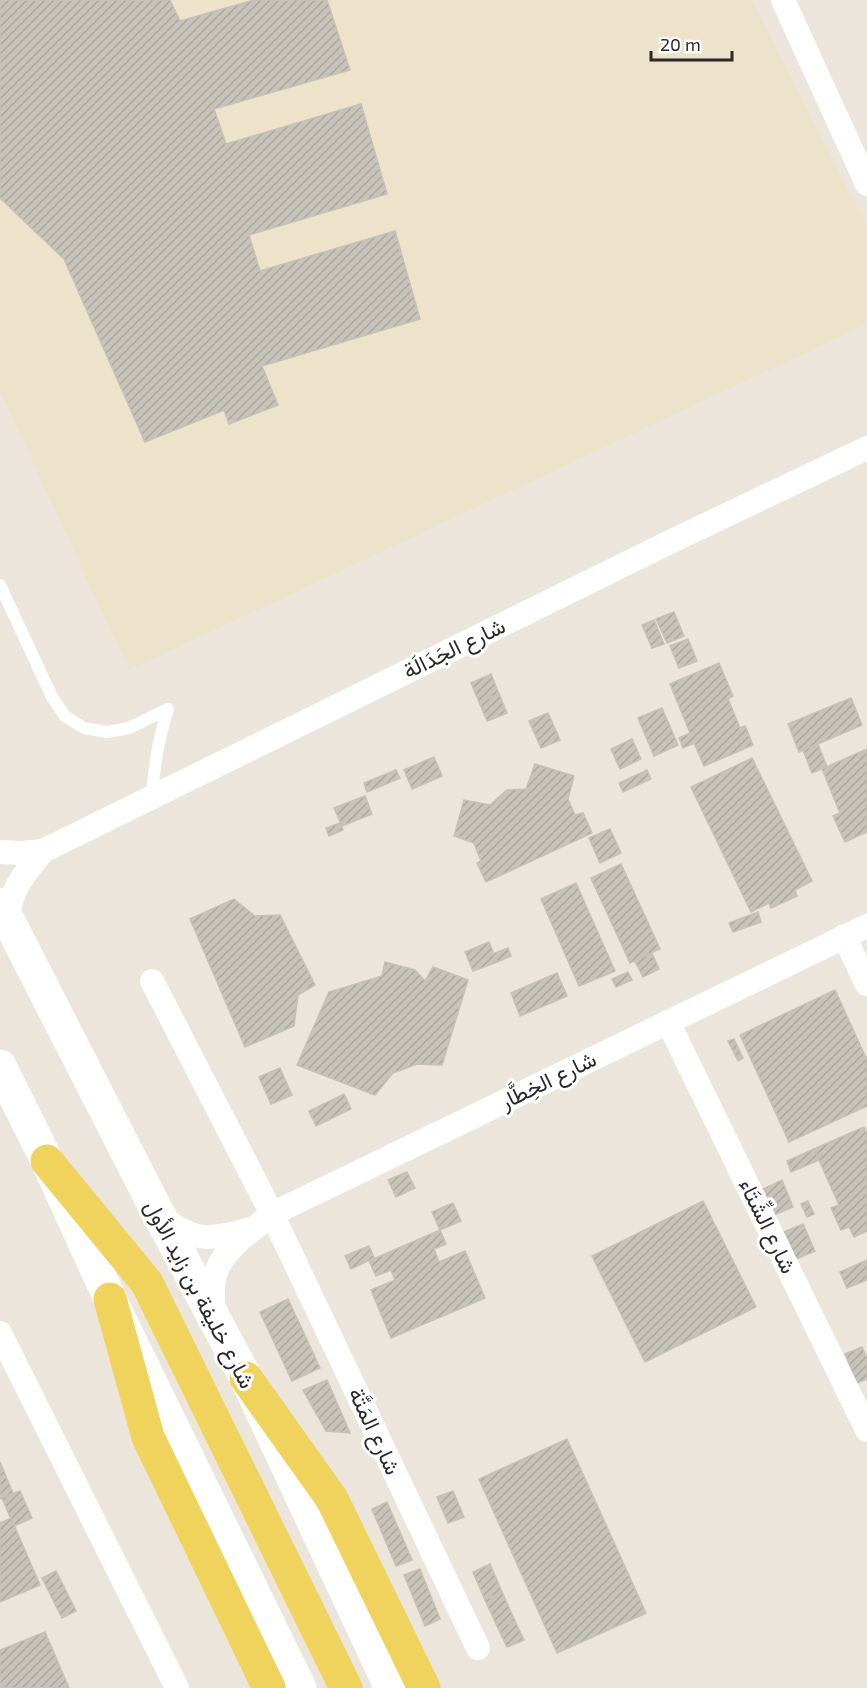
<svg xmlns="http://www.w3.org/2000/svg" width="867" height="1688" font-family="'Exo 2',Vazirmatn,sans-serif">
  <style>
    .education { fill: #ede3ca }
    .building { fill: url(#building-hatch); stroke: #c7c1b5; stroke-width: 1.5 }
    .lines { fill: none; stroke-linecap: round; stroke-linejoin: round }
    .service { stroke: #fff; stroke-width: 12 }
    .minor { stroke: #fff; stroke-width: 24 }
    .secondary { stroke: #fff; stroke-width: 33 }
    .primary { stroke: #efd35c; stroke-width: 33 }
    .labels { text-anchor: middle; stroke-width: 6; stroke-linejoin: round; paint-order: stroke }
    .street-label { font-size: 22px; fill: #292929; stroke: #fff }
  </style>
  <defs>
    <pattern id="building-hatch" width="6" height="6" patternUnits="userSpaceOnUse" patternTransform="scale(1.5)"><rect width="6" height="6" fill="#c7c3ba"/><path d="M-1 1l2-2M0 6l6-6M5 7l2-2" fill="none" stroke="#aba8a0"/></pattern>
  </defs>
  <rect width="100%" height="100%" fill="#ebe5db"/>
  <path class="education" d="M0 0H752L867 226V324L129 670 0 391Z"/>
  <g class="building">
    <path d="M0 0H170L180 21 254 0H327L350 70 214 109 226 144 361 104 387 194 249 235 260 271 395 231 420 319 262 366 278 405 229 424 224 410 145 442 64 259 0 198Z"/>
    <path d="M674 612 684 636 667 643 656 619Z"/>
    <path d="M654 620 664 644 652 648 642 625Z"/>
    <path d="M688 639 697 661 679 668 670 646Z"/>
    <path d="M719 663 733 696 728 699 740 728 745 726 753 745 704 766 694 743 683 748 679 738 690 733 670 684Z"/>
    <path d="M491 674 499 694 479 702 471 683Z"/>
    <path d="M499 694 507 713 487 721 479 702Z"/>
    <path d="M851 698 862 725 799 752 788 724Z"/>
    <path d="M662 708 678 745 654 756 638 718Z"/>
    <path d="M548 713 560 740 541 748 529 721Z"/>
    <path d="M632 739 641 759 620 769 611 749Z"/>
    <path d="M818 744 827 767 812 773 803 750Z"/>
    <path d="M867 749V832L845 842 833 816 840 813 822 769Z"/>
    <path d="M434 757 442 776 412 789 404 770Z"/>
    <path d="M752 758 812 881 795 890 797 896 771 908 769 903 751 912 691 787Z"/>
    <path d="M535 764 574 776 568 799 575 815 583 813 592 833 486 882 477 863 481 861 474 843 454 836 464 800 490 805 507 790 526 789Z"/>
    <path d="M396 770 400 778 367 792 364 783Z"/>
    <path d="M647 770 651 779 623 792 619 783Z"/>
    <path d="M365 796 372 814 342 826 334 808Z"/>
    <path d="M340 823 343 830 329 836 326 828Z"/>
    <path d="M610 829 621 853 600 863 589 838Z"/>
    <path d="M621 864 660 949 630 963 591 878Z"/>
    <path d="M576 883 615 971 579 986 541 899Z"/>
    <path d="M234 899 255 916 280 915 315 985 298 995 294 1026 245 1047 190 919Z"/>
    <path d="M758 912 761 922 733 932 729 923Z"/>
    <path d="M489 942 497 962 473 971 465 952Z"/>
    <path d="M508 948 511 956 497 962 493 954Z"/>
    <path d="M652 953 659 969 643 977 635 961Z"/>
    <path d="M385 962 415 970 425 981 433 967 468 980 442 1065 417 1064 393 1073 375 1095 297 1065 329 992 382 976Z"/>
    <path d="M628 972 632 980 616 987 612 979Z"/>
    <path d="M557 973 567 996 520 1016 511 993Z"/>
    <path d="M835 990 867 1060V1106L789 1142 740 1035Z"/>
    <path d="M734 1039 743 1058 738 1061 728 1041Z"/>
    <path d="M280 1068 292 1095 271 1104 259 1077Z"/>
    <path d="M344 1094 351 1109 316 1126 309 1111Z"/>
    <path d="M864 1127 867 1133V1231L854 1237 849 1227 841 1230 831 1208 839 1205 814 1149Z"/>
    <path d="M814 1149 819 1160 791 1172 787 1161Z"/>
    <path d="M407 1172 415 1188 396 1197 388 1180Z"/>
    <path d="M782 1180 793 1207 774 1215 763 1189Z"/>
    <path d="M703 1201 756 1307 645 1362 592 1256Z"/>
    <path d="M808 1201 814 1214 807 1217 801 1204Z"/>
    <path d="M453 1203 461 1221 440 1230 432 1212Z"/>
    <path d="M803 1224 815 1251 796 1259 784 1232Z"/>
    <path d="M440 1230 446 1244 434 1249 439 1262 465 1251 485 1298 391 1338 371 1290 395 1280 391 1270 376 1276 369 1261Z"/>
    <path d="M369 1246 374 1258 351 1269 345 1256Z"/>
    <path d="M867 1260V1280L847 1288 840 1272Z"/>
    <path d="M288 1299 320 1368 292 1381 260 1312Z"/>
    <path d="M862 1347 867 1358V1379L857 1383 845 1354Z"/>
    <path d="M327 1380 350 1433 326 1431 303 1390Z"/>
    <path d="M567 1439 646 1613 557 1653 479 1479Z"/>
    <path d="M0 1462 13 1493 0 1499Z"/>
    <path d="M20 1491 32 1518 14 1526 2 1498Z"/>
    <path d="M453 1491 464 1517 448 1523 437 1497Z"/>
    <path d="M387 1502 412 1560 396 1566 372 1509Z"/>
    <path d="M11 1518 40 1585 0 1602V1523Z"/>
    <path d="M490 1564 502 1592 485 1600 473 1572Z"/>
    <path d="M420 1569 440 1619 425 1626 404 1575Z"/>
    <path d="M56 1571 64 1587 50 1594 42 1578Z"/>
    <path d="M64 1587 76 1611 62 1618 50 1594Z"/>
    <path d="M502 1592 515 1621 498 1628 485 1600Z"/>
    <path d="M515 1621 524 1640 507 1647 498 1628Z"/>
    <path d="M45 1632 69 1688H0V1650Z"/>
  </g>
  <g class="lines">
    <g class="service">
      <path d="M0 585 52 697 65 716 84 728 107 732 129 728 168 709"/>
      <path d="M152 797C154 766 158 739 168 709"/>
    </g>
    <g class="minor">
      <path d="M783 0 867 184"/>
      <path d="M0 852 21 853 43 851 672 541 867 448"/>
      <path d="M11 925C11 919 8 912 10 906 14 885 30 867 43 851"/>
      <path d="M844 936 867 984"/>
      <path d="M152 981 272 1214 478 1648"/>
      <path d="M668 1022 867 1430"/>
      <path d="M163 1217C194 1244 214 1239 250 1229"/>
      <path d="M214 1315C213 1302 211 1286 216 1272 224 1248 253 1230 272 1214L867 926"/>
      <path d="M0 1333 177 1688"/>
    </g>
    <g class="secondary">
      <path d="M0 904 157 1211 246 1378 391 1688"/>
      <path d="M0 1066 47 1161 110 1299 300 1688"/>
    </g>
    <g class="primary">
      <path d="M47 1161 147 1283 346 1688"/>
      <path d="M110 1299 148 1437 269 1688"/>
      <path d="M246 1378 332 1499 424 1688"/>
    </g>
  </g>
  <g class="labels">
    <g class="street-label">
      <text transform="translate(454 648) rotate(-26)" y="8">شارع الجَدَالَة</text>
      <text transform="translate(548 1080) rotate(-26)" y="8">شارع الخِطَّار</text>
      <text transform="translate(768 1226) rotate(64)" y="8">شارع الشِّتَاء</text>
      <text transform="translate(200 1294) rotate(62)" y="8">شارع خليفة بن زايد الأول</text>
      <text transform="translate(375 1431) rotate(65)" y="8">شارع المَتَّة</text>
    </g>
  </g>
  <path d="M651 51v9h81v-9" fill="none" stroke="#292929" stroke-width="3"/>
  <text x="660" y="51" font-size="18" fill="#292929" stroke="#ffffff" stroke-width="4.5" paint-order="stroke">20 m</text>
</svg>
